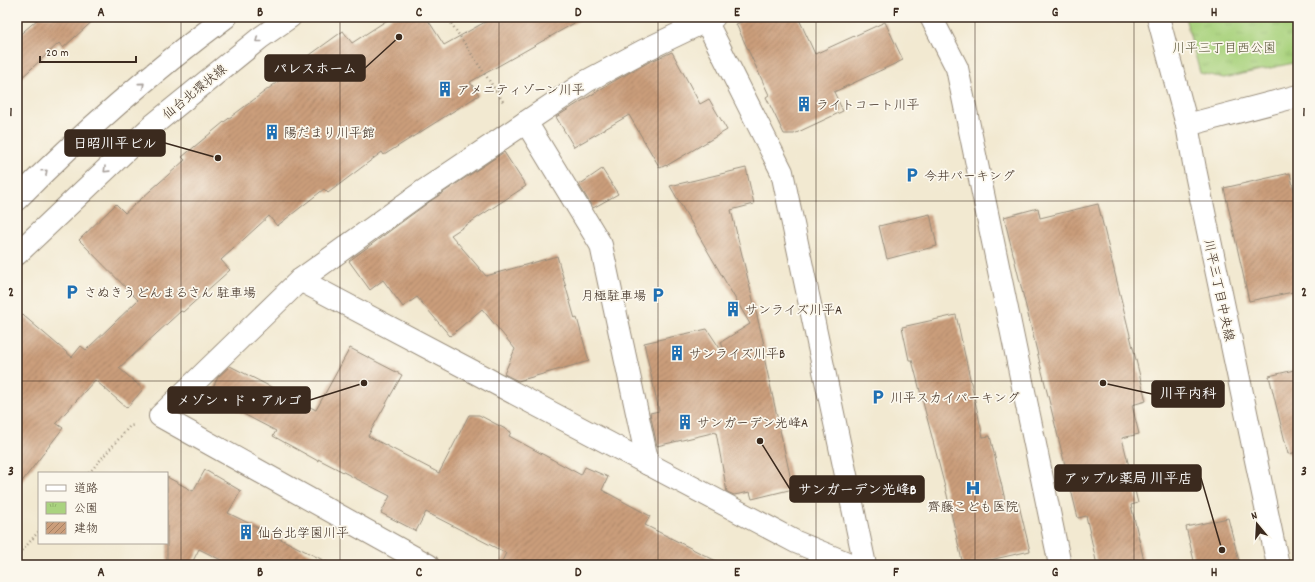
<svg xmlns="http://www.w3.org/2000/svg" width="1315" height="582" font-family="Dekko,'Klee One',sans-serif">
  <style>
    .park { fill: url(#park-tufts); stroke: #727e4e }
    .building { fill: url(#building-hatch) }
    .lines { fill: none; stroke-linecap: round; stroke-linejoin: round }
    .street-casing { stroke: #968a78; stroke-width: 24 }
    .secondary-casing { stroke: #968a78; stroke-width: 24 }
    .primary-casing { stroke: #968a78; stroke-width: 24 }
    .path { stroke: #968a78; stroke-width: 2.5; stroke-dasharray: 1 3; stroke-linecap: butt }
    .street { stroke: #fff; stroke-width: 22 }
    .secondary { stroke: #fff; stroke-width: 22 }
    .primary { stroke: #fff; stroke-width: 22 }
    .oneway { stroke: #a79f9a }
    .grid { fill: none; stroke: #3b2a1e; stroke-width: 1; stroke-opacity: 0.55 }
    .labels { text-anchor: middle; stroke-width: 3.5; stroke-linejoin: round; paint-order: stroke }
    .park-label { font-size: 13px; fill: #575436; stroke: #fbf7ec }
    .poi-label { font-size: 13px; fill: #3b2a1e; stroke: #fbf7ec; text-anchor: start }
    .street-label { font-size: 13px; fill: #3b2a1e; stroke: #fbf7ec }
    .leader { fill: none; stroke: #3b2a1e; stroke-width: 1.5 }
    .callout-dot { fill: #3b2a1e; stroke: #fbf7ec; stroke-width: 1.5 }
    .callout { fill: #3b2a1e; stroke: #3b2a1e; stroke-width: 1.5 }
    .callout-label { font-size: 14px; text-anchor: middle; font-weight: bold; fill: #fff }
    .neatline { fill: none; stroke: #3b2a1e; stroke-width: 1.5 }
    .grid-label { font-size: 13px; text-anchor: middle; font-weight: bold; fill: #3b2a1e }
  </style>
  <defs>
    <pattern id="park-tufts" width="24" height="20" patternUnits="userSpaceOnUse"><rect width="24" height="20" fill="#aad37f"/><path d="M3 7l-1-3M5 7V3M7 7l1-3M15 17l-1-3M17 17v-4M19 17l1-3" fill="none" stroke="#93b56d"/></pattern>
    <pattern id="building-hatch" width="6" height="6" patternUnits="userSpaceOnUse"><rect width="6" height="6" fill="#cb9e7b"/><path d="M-1 1l2-2M0 6l6-6M5 7l2-2" fill="none" stroke="#a68164"/></pattern>
  </defs>
  <rect width="100%" height="100%" fill="#fbf7ec"/>
  <filter id="ink" filterUnits="userSpaceOnUse"><feTurbulence type="fractalNoise" baseFrequency=".025" numOctaves="2"/><feDisplacementMap in="SourceGraphic" scale="8" xChannelSelector="R" yChannelSelector="G"/><feConvolveMatrix kernelMatrix="1 2 1 2 8 2 1 2 1" color-interpolation-filters="sRGB"/></filter>
  <filter id="wash" filterUnits="userSpaceOnUse"><feTurbulence type="fractalNoise" baseFrequency=".012" numOctaves="4" result="noise"/><feDisplacementMap in="SourceGraphic" scale="16" xChannelSelector="R" yChannelSelector="G"/><feGaussianBlur stdDeviation="0.9" result="paint"/><feColorMatrix in="noise" values="0 0 0 0 0 0 0 0 0 0 0 0 0 0 0 0 0 1.4 0 .05"/><feComposite in="paint" operator="in"/></filter>
  <g filter="url(#wash)">
    <rect width="100%" height="100%" fill="#f2e9d1"/>
    <path class="park" d="M1185 17H1298V62L1224 78 1200 73Z"/>
    <g id="blocks">
      <g class="building">
        <path d="M36 17H97L63 48 59 43 17 82V37L38 19Z"/>
        <path d="M392 17H426L444 45 494 17H585L470 82 479 95 384 155 382 152 328 193 324 189 277 226 269 216 221 260 230 270 183 312 181 311 119 368 143 389 127 408 95 380 56 423 63 428 17 488V310L72 357 81 346 86 350 138 300 79 240 116 204 125 213 185 160 182 157 224 122 304 62 303 60 343 31 352 43Z"/>
        <path d="M753 17H798L815 54 885 22 903 60 834 92 843 111 794 134H784L766 97 769 95 736 24Z"/>
        <path d="M672 52 700 104 709 99 727 130 666 166V165L660 168 629 115 574 147 556 117 614 81 649 62Z"/>
        <path d="M504 152 526 186 451 235 486 276 557 256 575 319 577 318 589 361 518 381 504 374 515 349 482 309 450 336 417 297 403 307 383 280 370 290 349 261 429 202Z"/>
        <path d="M746 168 754 204 731 210 767 357H764L793 489 752 499 750 492 734 495 727 492 716 432 657 446 650 413 659 411 644 343 707 329 723 353H725L721 342 750 324 670 186Z"/>
        <path d="M602 169 618 194 593 208 579 185Z"/>
        <path d="M1290 173 1298 208V291L1249 301 1224 188Z"/>
        <path d="M1098 204 1146 401 1132 405 1139 434 1122 438 1138 503 1131 505 1145 565H1097L1086 516 1078 518 1004 217 1038 208 1040 218Z"/>
        <path d="M930 214 937 246 887 259 879 226Z"/>
        <path d="M956 315 983 437 990 436 1006 504 1018 501 1030 551 968 565H963L947 495 912 360H909L902 327Z"/>
        <path d="M350 348 402 375 368 436 439 473 469 415H479L511 432 509 436 581 475 585 467 608 477 602 490 650 516 645 525 724 565H500L506 553 426 512 416 531 381 513 390 496 318 459V461L273 436 276 431 209 396 218 377 230 366 316 410Z"/>
        <path d="M1298 369V452L1288 454 1269 376Z"/>
        <path d="M205 470 241 491 228 513 333 565H231L199 549 191 565H167V477L193 491Z"/>
        <path d="M1228 518 1240 565H1195L1186 527Z"/>
      </g>
    </g>
  </g>
  <g filter="url(#ink)">
    <use href="#blocks" fill-opacity="0" stroke="#968a78" stroke-width="1"/>
    <g class="lines">
      <g class="street-casing">
        <g id="street">
          <path d="M931 17 957 68 1060 565"/>
          <path d="M706 21 782 172 865 565"/>
          <path d="M526 122 601 245 648 464"/>
          <path d="M1187 125 1298 96"/>
          <path d="M300 280 796 542 852 565"/>
          <path d="M428 565 160 416 300 280 422 192 587 81 643 51 714 17"/>
        </g>
      </g>
      <g class="secondary-casing">
        <path id="secondary" d="M1158 17 1187 125 1195 169 1278 565"/>
      </g>
      <g class="primary-casing">
        <g id="primary">
          <path d="M17 199C82 133 152 72 226 17"/>
          <path d="M17 254 153 125 260 38 290 17"/>
        </g>
      </g>
      <g class="path">
        <path d="M447 17 504 103"/>
        <path d="M89 473 130 426 135 425"/>
        <path d="M17 557 39 531"/>
      </g>
      <use href="#street" class="street"/>
      <use href="#secondary" class="secondary"/>
      <use href="#primary" class="primary"/>
    </g>
    <defs><path id="oneway-chevron" d="M-2-3.5L2.5 0L-2 3.5" fill="none" stroke-width="1.6" stroke-linecap="round" stroke-linejoin="round"/></defs>
    <g class="oneway">
      <use href="#oneway-chevron" transform="translate(258 40) rotate(142)"/>
      <use href="#oneway-chevron" transform="translate(142 85) rotate(-40)"/>
      <use href="#oneway-chevron" transform="translate(106 170) rotate(136)"/>
      <use href="#oneway-chevron" transform="translate(45 172) rotate(-43)"/>
    </g>
  </g>
  <path class="grid" d="M181 17V565M340 17V565M499 17V565M658 17V565M816 17V565M975 17V565M1134 17V565M17 201H1298M17 381H1298"/>
  <defs>
    <g id="building-bare" transform="scale(1.2)"><path d="M-4-6H4V6H1V3H-1V6H-4ZM-2.5-4.3h1.7v1.8h-1.7ZM.8-4.3h1.7v1.8H.8ZM-2.5-1h1.7V.8h-1.7ZM.8-1h1.7V.8H.8Z" fill="#1f6fb2" stroke="#fbf7ec" stroke-width="2.5" paint-order="stroke"/></g>
    <g id="parking-bare" transform="scale(1.2)"><path d="M-3.5-5.5H1a3.5 3.5 0 0 1 0 7H-1V5.5H-3.5ZM-1-3.4V-.6H.8a1.4 1.4 0 0 0 0-2.8Z" fill="#1f6fb2" stroke="#fbf7ec" stroke-width="2.5" paint-order="stroke"/></g>
    <g id="hospital-bare" transform="scale(1.2)"><path d="M-5-5h3v3.5h4V-5h3V5h-3V1.5h-4V5h-3Z" fill="#1f6fb2" stroke="#fbf7ec" stroke-width="2.5" paint-order="stroke"/></g>
  </defs>
  <g fill-rule="evenodd">
    <use href="#building-bare" x="445" y="89"/>
    <use href="#building-bare" x="804" y="104"/>
    <use href="#building-bare" x="272" y="132"/>
    <use href="#parking-bare" x="912" y="175"/>
    <use href="#parking-bare" x="72" y="292"/>
    <use href="#parking-bare" x="658" y="295"/>
    <use href="#building-bare" x="733" y="309"/>
    <use href="#building-bare" x="677" y="353"/>
    <use href="#parking-bare" x="878" y="397"/>
    <use href="#building-bare" x="685" y="422"/>
    <use href="#hospital-bare" x="973" y="488"/>
    <use href="#building-bare" x="246" y="532"/>
  </g>
  <g class="labels">
    <g class="park-label">
      <text x="1224" y="52">川平三丁目西公園</text>
    </g>
    <g class="poi-label">
      <text x="457" y="94">アメニティゾーン川平</text>
      <text x="816" y="109">ライトコート川平</text>
      <text x="284" y="137">陽だまり川平館</text>
      <text x="924" y="180">今井パーキング</text>
      <text x="84" y="297">さぬきうどんまるさん 駐車場</text>
      <text x="646" y="300" text-anchor="end">月極駐車場</text>
      <text x="745" y="314">サンライズ川平A</text>
      <text x="689" y="358">サンライズ川平B</text>
      <text x="890" y="402">川平スカイパーキング</text>
      <text x="697" y="427">サンガーデン光峰A</text>
      <text x="973" y="511" text-anchor="middle">齊藤こども医院</text>
      <text x="258" y="537">仙台北学園川平</text>
    </g>
    <g class="street-label">
      <text transform="translate(194 91) rotate(-39)" y="5">仙台北環状線</text>
      <text transform="translate(1220 290) rotate(78)" y="5">川平三丁目中央線</text>
    </g>
  </g>
  <path class="leader" d="M399 37L365 68M218 158L165 143M1103 383L1152 394M364 383L310 400M1222 550L1201 478M760 441L790 489"/>
  <g class="callout-dot">
    <circle cx="399" cy="37" r="4"/>
    <circle cx="218" cy="158" r="4"/>
    <circle cx="1103" cy="383" r="4"/>
    <circle cx="364" cy="383" r="4"/>
    <circle cx="1222" cy="550" r="4"/>
    <circle cx="760" cy="441" r="4"/>
  </g>
  <g class="callout">
    <rect x="265" y="55" width="100" height="26" rx="4"/>
    <rect x="65" y="130" width="100" height="26" rx="4"/>
    <rect x="1152" y="381" width="72" height="26" rx="4"/>
    <rect x="168" y="387" width="142" height="26" rx="4"/>
    <rect x="1055" y="465" width="146" height="26" rx="4"/>
    <rect x="790" y="476" width="134" height="26" rx="4"/>
  </g>
  <g class="callout-label">
    <text x="315" y="73">パレスホーム</text>
    <text x="115" y="148">日昭川平ビル</text>
    <text x="1188" y="398">川平内科</text>
    <text x="239" y="405">メゾン・ド・アルゴ</text>
    <text x="1128" y="483">アップル薬局 川平店</text>
    <text x="857" y="494">サンガーデン光峰B</text>
  </g>
  <rect width="1315" height="582" fill="none" stroke="#fbf7ec" stroke-width="44"/>
  <rect x="38" y="472" width="130" height="72" fill="#fbf7ec" stroke="#aea59a"/>
  <rect x="46" y="485" width="20" height="6" fill="#ffffff" stroke="#aea59a"/>
  <text x="74" y="492" font-size="12" fill="#3b2a1e">道路</text>
  <rect x="46" y="502" width="20" height="12" fill="url(#park-tufts)" stroke="#aea59a"/>
  <text x="74" y="512" font-size="12" fill="#3b2a1e">公園</text>
  <rect x="46" y="522" width="20" height="12" fill="url(#building-hatch)" stroke="#aea59a"/>
  <text x="74" y="532" font-size="12" fill="#3b2a1e">建物</text>
  <g transform="translate(1257 524) rotate(342)" stroke="#fbf7ec" stroke-width="3" paint-order="stroke">
  <path d="M0-3L7 15L0 10L-7 15Z" fill="#3b2a1e"/>
  <text y="-6" font-size="11" font-weight="bold" text-anchor="middle" fill="#3b2a1e">N</text>
  </g>
  <path d="M40 56v6h96v-6" fill="none" stroke="#3b2a1e" stroke-width="2"/>
  <text x="46" y="56" font-size="12" fill="#3b2a1e" stroke="#fbf7ec" stroke-width="3" paint-order="stroke">20 m</text>
  <rect x="22" y="22" width="1271" height="538" class="neatline"/>
  <g class="grid-label">
    <text x="101" y="16">A</text>
    <text x="260" y="16">B</text>
    <text x="419" y="16">C</text>
    <text x="578" y="16">D</text>
    <text x="737" y="16">E</text>
    <text x="896" y="16">F</text>
    <text x="1055" y="16">G</text>
    <text x="1214" y="16">H</text>
    <text x="11" y="116">1</text>
    <text x="1304" y="116">1</text>
    <text x="11" y="296">2</text>
    <text x="1304" y="296">2</text>
    <text x="11" y="475">3</text>
    <text x="1304" y="475">3</text>
    <text x="101" y="576">A</text>
    <text x="260" y="576">B</text>
    <text x="419" y="576">C</text>
    <text x="578" y="576">D</text>
    <text x="737" y="576">E</text>
    <text x="896" y="576">F</text>
    <text x="1055" y="576">G</text>
    <text x="1214" y="576">H</text>
  </g>
</svg>
